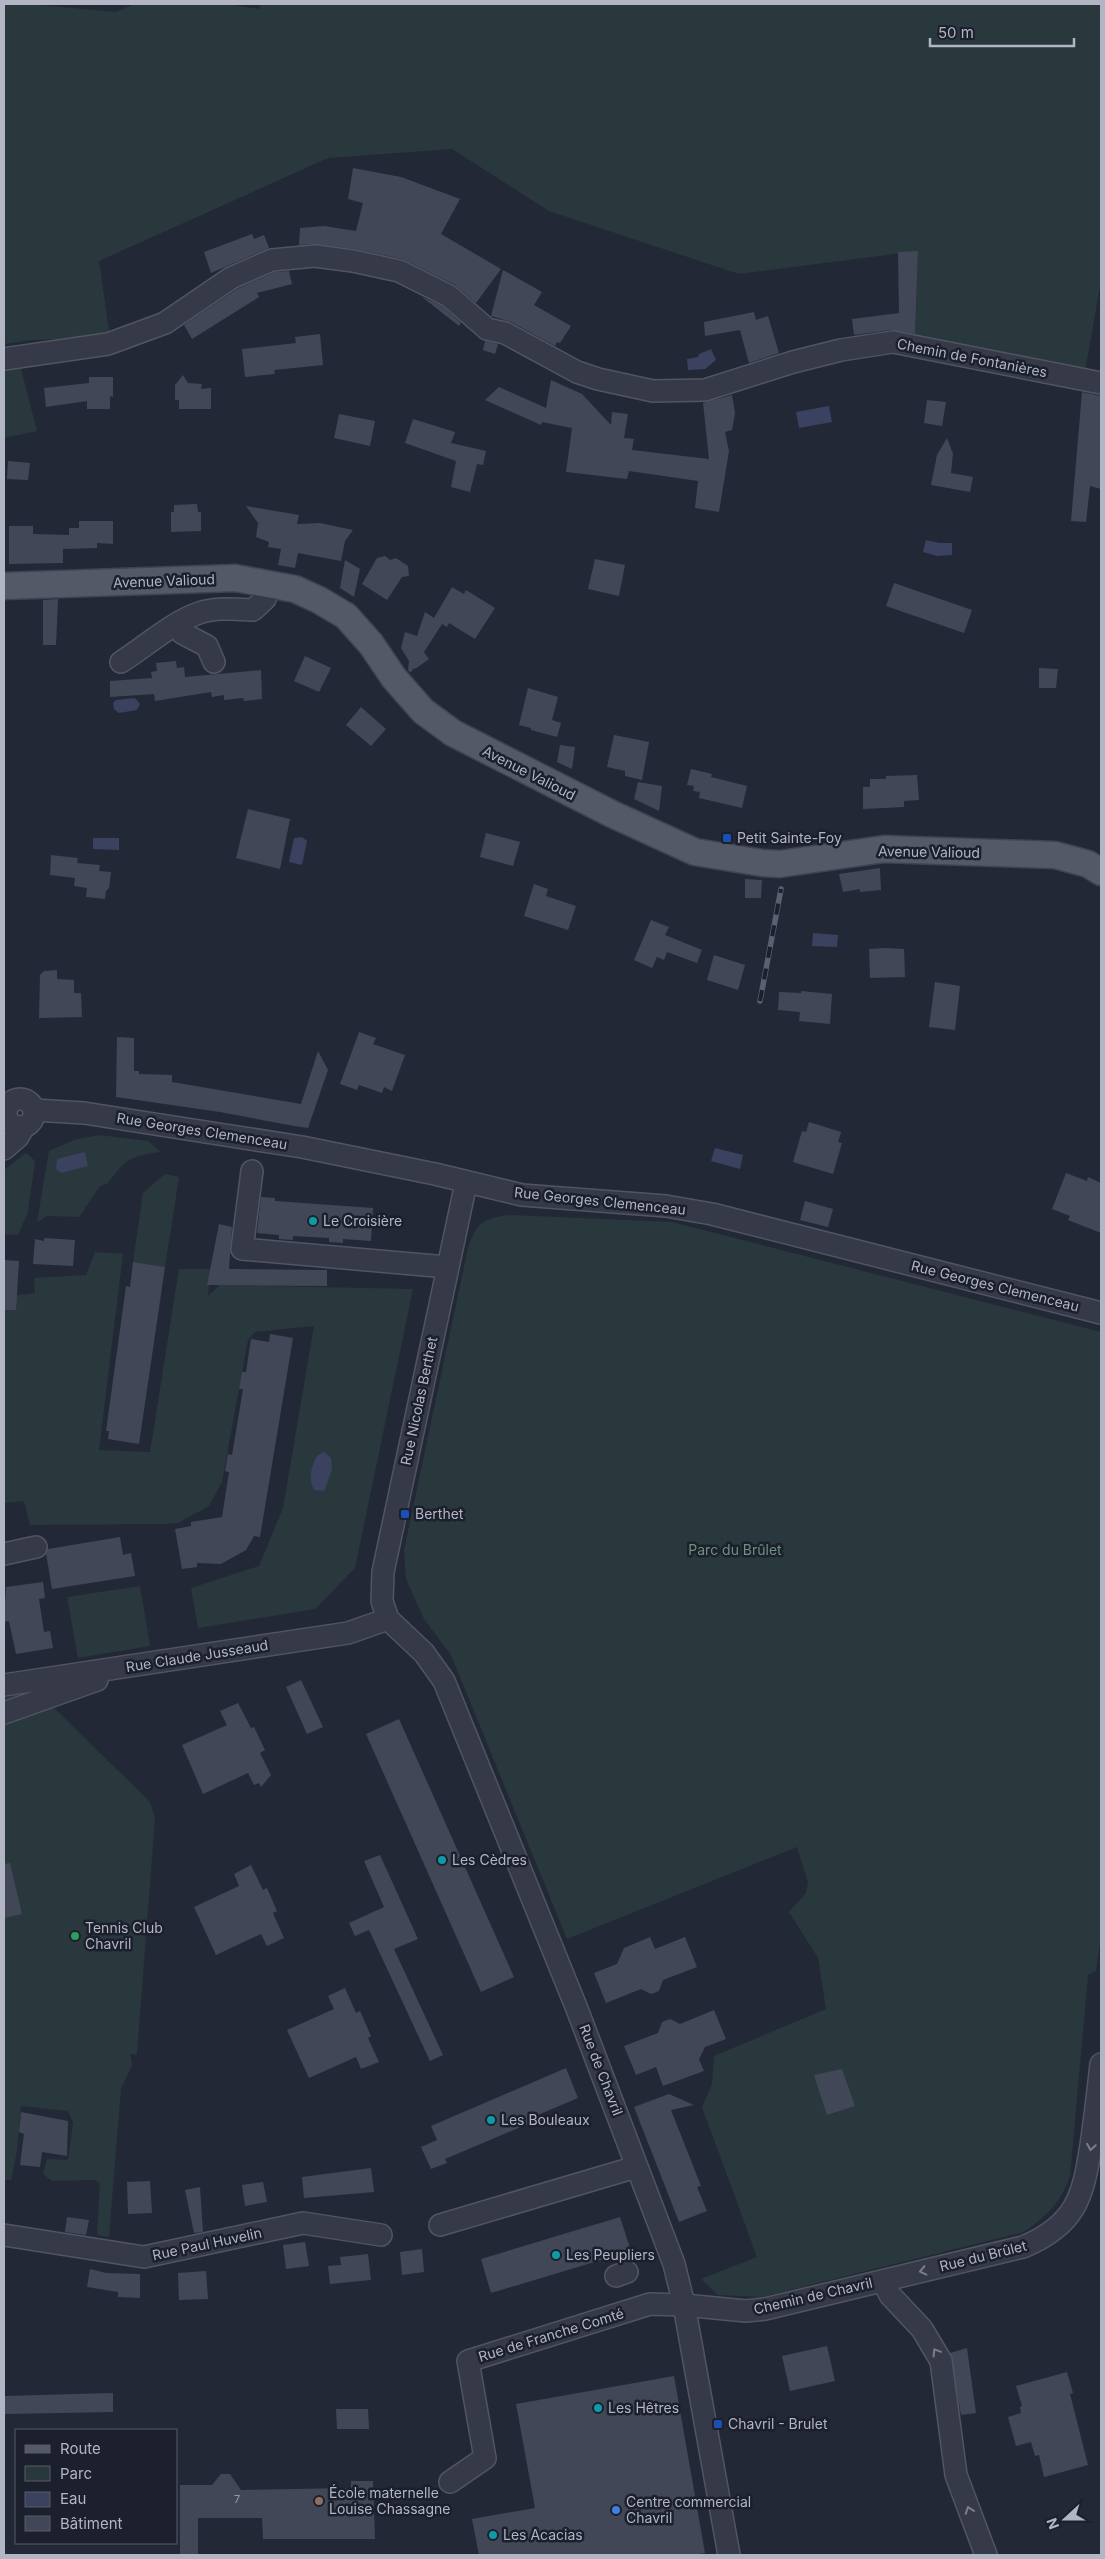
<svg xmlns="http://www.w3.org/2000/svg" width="1105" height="2559" font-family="Inter,sans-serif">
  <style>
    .green { fill: #29383c }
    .water { fill: #3a425f }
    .building { fill: #424758 }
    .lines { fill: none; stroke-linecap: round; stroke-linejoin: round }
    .minor-casing { stroke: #515562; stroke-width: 24 }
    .major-casing { stroke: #404351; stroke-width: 29 }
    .minor { stroke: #363a48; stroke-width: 21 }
    .major { stroke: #545968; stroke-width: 26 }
    .rail-casing { stroke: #5b5f70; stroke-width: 5.5 }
    .rail { stroke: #1c1f2c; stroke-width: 4; stroke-dasharray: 11; stroke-linecap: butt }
    .oneway { stroke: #7a7e8c }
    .transit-dot { fill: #1a4fb4; stroke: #1c1f2c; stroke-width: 2 }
    .culture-dot { fill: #0f9aa8; stroke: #1c1f2c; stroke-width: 2 }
    .leisure-dot { fill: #2e9e5b; stroke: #1c1f2c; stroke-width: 2 }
    .education-dot { fill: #8d6e63; stroke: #1c1f2c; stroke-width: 2 }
    .shop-dot { fill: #3f7fe0; stroke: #1c1f2c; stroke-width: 2 }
    .labels { text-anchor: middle; stroke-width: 5; stroke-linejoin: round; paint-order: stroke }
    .number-label { font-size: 11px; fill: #959aa9 }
    .street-label { font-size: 14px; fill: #b1b5c4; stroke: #1c1f2c }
    .poi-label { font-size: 14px; fill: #b1b5c4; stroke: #1c1f2c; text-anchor: start }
    .park-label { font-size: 14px; fill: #6b927b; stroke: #1c1f2c }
  </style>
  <rect width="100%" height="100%" fill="#232837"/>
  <g class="green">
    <path d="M4 4H29L116 12 134 4H226L259 9 260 4H1101V280L1085 372 915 338 918 251 739 274 549 211 452 149 328 158 99 261 110 337 32 340 4 344Z"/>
    <path d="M20 365 37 431 4 438V367Z"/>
    <path d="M99 1135 148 1141 161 1152C131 1155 125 1160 107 1184L100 1186 79 1217 47 1216 37 1222 49 1151 74 1140Z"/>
    <path d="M26 1153 35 1161 28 1212 18 1235 4 1234V1170Z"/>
    <path d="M165 1174 179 1177 165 1267 133 1262 143 1193Z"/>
    <path d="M511 1215 672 1222 1101 1332V1935L1096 1971 1088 1975 1070 2176C1061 2202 1047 2216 1024 2232L761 2297 718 2295 701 2279 757 2257 702 2107 712 2084 714 2056 826 2009 818 1958 789 1912 806 1893 808 1882 797 1847 567 1939 451 1655 424 1619 406 1579 404 1550 468 1248C476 1222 485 1218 511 1215Z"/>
    <path d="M95 1252 123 1254 99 1450 150 1452 179 1269H210L208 1296 220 1285 413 1289 355 1568 315 1609 198 1628 191 1588 259 1566 283 1508 314 1326 255 1332 248 1340 222 1482 209 1506 178 1523 166 1524 30 1525 24 1501 4 1503V1297L35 1293 34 1278 86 1275Z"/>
    <path d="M140 1586 150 1646 78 1658 67 1597Z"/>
    <path d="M43 1686 52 1706 150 1802 155 1818 137 2054H130L132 2065 121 2089 109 2237 97 2235 100 2183 94 2180 52 2181 43 2174 47 2159 68 2160 73 2123 68 2111 21 2106 17 2151 11 2180H4V1694Z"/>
  </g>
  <g class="water">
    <path d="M711 349 716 360 705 369 688 370 687 359 698 357 699 354Z"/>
    <path d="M829 406 832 422 799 428 796 412Z"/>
    <path d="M926 540 939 543H952V555L937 556 923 552Z"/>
    <path d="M135 698 140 704 137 710 119 713 114 709 113 703 116 700Z"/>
    <path d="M302 837 307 841 302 865 289 862 294 838Z"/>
    <path d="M93 838H119V850L93 849Z"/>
    <path d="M813 933 838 935 837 947 812 946Z"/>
    <path d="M715 1148 743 1155 740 1169 711 1161Z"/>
    <path d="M85 1152 88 1166 61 1173 56 1169 57 1159Z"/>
    <path d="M324 1452 331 1458 332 1469 325 1489 323 1491 314 1490C308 1479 311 1466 317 1456Z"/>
  </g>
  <g class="building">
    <path d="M353 168 401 177 460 199 441 234 501 269 476 303 455 285 402 259 355 249 316 244 299 245 300 228 324 226 356 231 363 203 348 199Z"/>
    <path d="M252 234 254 239 264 235 269 248 211 273 204 252Z"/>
    <path d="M918 251 915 334 891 330 854 335 852 319 899 313 898 252Z"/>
    <path d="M503 270 542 292 534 305 571 326 560 343 557 342 555 346 511 322 491 316Z"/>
    <path d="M289 271 292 284 257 293 259 297 192 339 184 325 237 289 275 272Z"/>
    <path d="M422 297 442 306 461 323 459 326Z"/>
    <path d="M754 312 756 320 768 316 779 353 749 363 740 330 705 336 704 322Z"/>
    <path d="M320 334 323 365 274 370 275 374 245 377 242 349 296 343 295 337Z"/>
    <path d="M485 341 498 344 495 354 483 350Z"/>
    <path d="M183 375 188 383 202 384 201 389 211 388V409H179V400H175V385Z"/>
    <path d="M89 377H113V397L110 396V409H87V401L46 407 44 388 89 383Z"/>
    <path d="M551 380 582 394 611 425 612 412 628 414 624 438 634 439 632 450 709 459 703 403 732 395 735 413 732 430 725 432 729 451 719 512 695 508 698 481 629 471 627 479 566 472 572 428 542 422 541 425 485 400 499 387 546 408Z"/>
    <path d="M1082 392 1101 396V489L1090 486 1086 522 1071 521Z"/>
    <path d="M927 400 946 402 942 426 924 423Z"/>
    <path d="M339 414 375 421 370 446 334 438Z"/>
    <path d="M413 419 455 432 451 443 486 451 483 465 477 464 470 492 451 487 456 461 405 443Z"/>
    <path d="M947 438 953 454 951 473 973 477 970 492 931 485 937 455Z"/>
    <path d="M8 461 30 463 28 480 7 479Z"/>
    <path d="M197 504 198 512H201V531L171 532V512H174V505Z"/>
    <path d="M246 506 299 515 297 524 320 523 353 530 345 541 341 561 298 553 295 568 278 565 281 549 268 547 269 542 256 537 258 523Z"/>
    <path d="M79 521H113V544L97 543V548L63 549V563L9 564V526H33V534L69 535V528H79Z"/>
    <path d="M385 556 390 560 396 558 408 566 409 576 402 577 387 600 362 584 377 558Z"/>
    <path d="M595 559 625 565 619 596 588 589Z"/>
    <path d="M345 560 360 569 354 597 340 588Z"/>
    <path d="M894 583 972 610 964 633 886 606Z"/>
    <path d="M452 587 464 594 466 590 495 608 475 639 449 623 447 627 442 624 424 652 429 659 415 669 414 668 411 672 408 671 409 661 401 648 405 632 417 636 425 612 434 618Z"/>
    <path d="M58 599 56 645H43V600Z"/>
    <path d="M305 656 331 668 319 692 294 681Z"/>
    <path d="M176 661 177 668 184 667 185 677 261 670 262 699 244 701 243 698 224 700V695L212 697 211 692 155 701 154 694 110 697V681L152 678 151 672 157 671 156 663Z"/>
    <path d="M1039 668 1058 669 1056 688H1039Z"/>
    <path d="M528 688 558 697 552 720 561 723 557 737 531 730V728L519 725Z"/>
    <path d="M361 707 386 729 371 746 346 725Z"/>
    <path d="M614 735 649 742 642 780 625 776V771L607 767Z"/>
    <path d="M560 745 575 747 572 769 557 762Z"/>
    <path d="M691 769 712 774 711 777 747 786 742 808 699 798 700 792 693 791 694 786 687 785Z"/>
    <path d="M917 775 919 800 904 801V807L863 809V787H870V779H886V776Z"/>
    <path d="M638 782 662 786 659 811 634 799Z"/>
    <path d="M248 809 290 819 280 869 236 858Z"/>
    <path d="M486 833 520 842 513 866 480 857Z"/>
    <path d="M51 855 78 858 77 863 100 865 99 871 111 872 109 888 106 891 105 899 86 897 87 888 74 886 75 878 50 875Z"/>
    <path d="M880 868 881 890 860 892V889L843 892 839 874Z"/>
    <path d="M745 879 762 880 761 898H745Z"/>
    <path d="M534 884 548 889 546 896 576 906 568 930 524 916Z"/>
    <path d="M651 920 669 927 665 935 702 950 697 963 667 952 664 960 657 957 652 968 634 960Z"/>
    <path d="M884 948 904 949 905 977 870 978 869 949Z"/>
    <path d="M714 955 745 965 738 990 707 980Z"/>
    <path d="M57 970V979L74 980V993H81L82 1017 39 1018 40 975 44 971Z"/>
    <path d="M935 982 960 986 955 1030 929 1027Z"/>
    <path d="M801 991 832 994 830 1024 799 1021 800 1012 778 1010 779 992 801 993Z"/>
    <path d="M359 1032 376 1038 373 1044 405 1055 392 1091 384 1087 382 1093 359 1085 357 1090 340 1084Z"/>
    <path d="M117 1037 134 1038V1071H139V1074L172 1075V1082L301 1104 318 1051 328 1070 308 1128 294 1126 220 1112 116 1097Z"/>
    <path d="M809 1122 841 1132 838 1142 842 1143 833 1174 793 1162 802 1131 806 1132Z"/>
    <path d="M1066 1173 1087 1181 1088 1177 1101 1183V1233L1068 1220 1070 1216 1052 1209Z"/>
    <path d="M261 1197 275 1198V1201L373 1208 371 1241 343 1239V1243L329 1242V1238L293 1236V1240L279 1239V1235L257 1233Z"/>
    <path d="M805 1201 833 1209 828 1227 800 1220Z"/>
    <path d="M219 1224 232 1227 229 1269 327 1270V1286L207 1285Z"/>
    <path d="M44 1238 75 1240 73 1266 33 1264 35 1239 44 1241Z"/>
    <path d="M4 1260 19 1261 16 1310H4Z"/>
    <path d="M133 1262 165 1267 139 1444 108 1439 109 1431H106L126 1286 130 1287Z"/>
    <path d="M270 1334 293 1338 260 1537 254 1536 246 1550 221 1564 197 1563V1567L182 1569 175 1529 191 1526V1522L222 1517 229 1472 225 1471 228 1454 232 1455 243 1389H239L242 1372H246L251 1339 269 1342Z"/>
    <path d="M120 1537 123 1555 131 1553 135 1576 52 1589 46 1553 48 1549Z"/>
    <path d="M43 1582 45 1598 39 1599 44 1632 50 1631 53 1648 16 1654 9 1621 4 1622 6 1587Z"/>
    <path d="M301 1680 323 1727 307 1734 286 1687Z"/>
    <path d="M238 1703 251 1728 254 1727 265 1750 260 1753 271 1775 261 1787 259 1783 254 1785 248 1773 203 1794 182 1745 227 1725 220 1711Z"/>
    <path d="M399 1719 514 1977 481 1992 366 1734Z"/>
    <path d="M380 1855 418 1939 394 1949 443 2055 430 2061 369 1930 355 1936 349 1923 384 1907 364 1861Z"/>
    <path d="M10 1863 22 1914 4 1918V1864Z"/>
    <path d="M251 1865 263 1890 267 1888 277 1911 273 1913 284 1938 267 1946 261 1934 216 1955 194 1907 239 1886 234 1874Z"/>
    <path d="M650 1937 655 1949 685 1937 697 1967 663 1980 659 1991 651 1994 641 1989 606 2003 594 1973 617 1964 624 1948Z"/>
    <path d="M345 1988 356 2013 360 2011 371 2036 368 2038 379 2062 361 2069 356 2057 309 2078 287 2030 334 2009 328 1996Z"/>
    <path d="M714 2010 726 2039 705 2047 699 2059 704 2071 663 2086 656 2067 636 2075 624 2046 658 2033 662 2022 670 2019 680 2024Z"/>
    <path d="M566 2068 578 2098 533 2117 535 2121 445 2159 447 2163 431 2169 421 2147 437 2140 431 2126Z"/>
    <path d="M842 2069 855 2106 827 2115 814 2075Z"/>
    <path d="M669 2094 694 2105 671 2110 701 2186 697 2187 707 2211 679 2222 634 2107Z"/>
    <path d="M21 2112 68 2121 67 2156 42 2152 40 2167 20 2165 24 2134 19 2132Z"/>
    <path d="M371 2168 374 2192 304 2198 302 2177Z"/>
    <path d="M150 2181 152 2213 128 2214 127 2182Z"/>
    <path d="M263 2182 267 2202 245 2206 242 2185Z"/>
    <path d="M200 2187 203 2232 194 2233 185 2190Z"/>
    <path d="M67 2217 89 2220 86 2235 65 2232Z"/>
    <path d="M620 2217 631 2251 491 2293 481 2259Z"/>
    <path d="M305 2242 309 2266 286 2269 283 2245Z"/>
    <path d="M422 2249 424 2272 402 2275 400 2252Z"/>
    <path d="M368 2254 371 2280 330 2284 328 2266 341 2265 340 2257Z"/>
    <path d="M90 2269 106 2273 140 2274V2298L118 2297V2292L87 2287Z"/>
    <path d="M206 2271 208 2299 179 2300 178 2273Z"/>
    <path d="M827 2346 835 2381 790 2391 782 2356Z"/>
    <path d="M967 2348 976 2413 961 2415 950 2353Z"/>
    <path d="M1067 2372 1073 2393 1070 2394 1088 2465 1044 2477 1039 2455 1035 2456 1031 2442 1016 2446 1008 2417 1021 2413 1020 2407 1022 2406 1016 2386Z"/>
    <path d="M674 2376 705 2553 694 2555H479L472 2519 535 2508 516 2404Z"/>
    <path d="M113 2393V2412L4 2414V2396Z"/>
    <path d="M336 2409H368L369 2429H337Z"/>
    <path d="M221 2474H230L241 2490 351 2488V2481H373L375 2539H263L262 2518H198V2555H180V2485H212Z"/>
  </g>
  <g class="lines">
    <g class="minor-casing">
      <g id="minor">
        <path d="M4 359 108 344 165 323 231 278 272 260 315 256 353 261 399 271 449 296 487 329 505 333 577 372 598 379 653 391 705 390 793 362 841 350 893 342 1101 383"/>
        <path d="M177 625 182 633 207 646 214 662"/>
        <path d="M121 662C146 646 171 623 199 613 216 607 236 609 253 610L265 599 268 583"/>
        <circle cx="20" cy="1113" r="14"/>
        <path d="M34 1110 84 1113 302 1147 435 1174 522 1195 666 1206 712 1214 1101 1313"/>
        <path d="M4 1149 18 1137 24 1126"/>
        <path d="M252 1171 242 1249 447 1267"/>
        <path d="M466 1183 383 1572 382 1601 388 1619 424 1653 444 1681 577 2009 674 2264 684 2305 729 2555"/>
        <path d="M4 1554 36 1547"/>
        <path d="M4 1685 348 1633 388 1619"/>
        <path d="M4 1713 97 1680"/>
        <path d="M440 2225 636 2167"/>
        <path d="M4 2235 144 2257 303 2223 381 2235"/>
        <path d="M616 2276 627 2272"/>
        <path d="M883 2281 890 2295 922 2329 941 2361 956 2475 986 2555"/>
        <path d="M450 2482 485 2458 468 2361 650 2304 684 2305 746 2311 765 2309 1023 2247C1076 2225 1083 2197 1091 2145 1095 2118 1098 2091 1101 2064"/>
      </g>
    </g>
    <g class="major-casing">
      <path id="major" d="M4 586 235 578 295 589 319 600 346 616 371 644 394 678 423 711 453 733 612 814 695 852 762 863 780 864 884 849 1055 855 1088 864 1101 872"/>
    </g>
    <use href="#minor" class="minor"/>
    <use href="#major" class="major"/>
    <g class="rail-casing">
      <path id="rail" d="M760 1001 781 889"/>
    </g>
    <use href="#rail" class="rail"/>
  </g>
  <defs><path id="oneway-chevron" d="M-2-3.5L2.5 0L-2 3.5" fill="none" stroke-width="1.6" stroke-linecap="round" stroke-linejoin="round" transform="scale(1.25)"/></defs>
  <g class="oneway">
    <use href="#oneway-chevron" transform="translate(1091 2147) rotate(99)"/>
    <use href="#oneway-chevron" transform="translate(923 2271) rotate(167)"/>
    <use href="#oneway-chevron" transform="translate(936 2352) rotate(-121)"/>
    <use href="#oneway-chevron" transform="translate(969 2510) rotate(-110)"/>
  </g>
  <g class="transit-dot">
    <rect x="722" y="833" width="10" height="10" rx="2.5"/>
    <rect x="400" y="1509" width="10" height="10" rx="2.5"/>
    <rect x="713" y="2419" width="10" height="10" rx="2.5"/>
  </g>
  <g class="culture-dot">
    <circle cx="313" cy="1221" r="5"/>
    <circle cx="442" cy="1860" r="5"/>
    <circle cx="491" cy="2120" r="5"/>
    <circle cx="556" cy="2255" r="5"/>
    <circle cx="598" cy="2408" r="5"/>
    <circle cx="493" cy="2535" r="5"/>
  </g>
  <circle class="leisure-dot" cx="75" cy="1936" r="5"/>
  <circle class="education-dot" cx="319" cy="2501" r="5"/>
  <circle class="shop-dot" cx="616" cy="2510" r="5"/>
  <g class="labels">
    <g class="number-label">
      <text x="237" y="2503">7</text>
    </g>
    <g class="street-label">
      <text transform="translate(972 358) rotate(11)" y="5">Chemin de Fontanières</text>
      <text transform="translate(164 581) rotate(-2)" y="5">Avenue Valioud</text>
      <text transform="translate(529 773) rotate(27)" y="5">Avenue Valioud</text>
      <text transform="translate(929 852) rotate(1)" y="5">Avenue Valioud</text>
      <text transform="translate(202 1131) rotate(9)" y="5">Rue Georges Clemenceau</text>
      <text transform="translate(600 1201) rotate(6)" y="5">Rue Georges Clemenceau</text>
      <text transform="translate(995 1286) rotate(14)" y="5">Rue Georges Clemenceau</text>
      <text transform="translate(419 1401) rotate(-78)" y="5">Rue Nicolas Berthet</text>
      <text transform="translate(197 1656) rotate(-9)" y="5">Rue Claude Jusseaud</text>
      <text transform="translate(601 2070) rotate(69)" y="5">Rue de Chavril</text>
      <text transform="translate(207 2244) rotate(-12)" y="5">Rue Paul Huvelin</text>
      <text transform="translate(983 2256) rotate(-14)" y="5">Rue du Brûlet</text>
      <text transform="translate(813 2296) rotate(-13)" y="5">Chemin de Chavril</text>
      <text transform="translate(551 2335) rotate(-17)" y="5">Rue de Franche Comté</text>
    </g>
    <g class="poi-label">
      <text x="737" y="843">Petit Sainte-Foy</text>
      <text x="323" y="1226">Le Croisière</text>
      <text x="415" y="1519">Berthet</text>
      <text x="452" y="1865">Les Cèdres</text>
      <text x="85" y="1933">Tennis Club<tspan x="85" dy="16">Chavril</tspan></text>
      <text x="501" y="2125">Les Bouleaux</text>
      <text x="566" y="2260">Les Peupliers</text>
      <text x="608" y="2413">Les Hêtres</text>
      <text x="728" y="2429">Chavril - Brulet</text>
      <text x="329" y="2498">École maternelle<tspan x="329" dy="16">Louise Chassagne</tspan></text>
      <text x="626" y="2507">Centre commercial<tspan x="626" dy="16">Chavril</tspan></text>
      <text x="503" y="2540">Les Acacias</text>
    </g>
    <g class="park-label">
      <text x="735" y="1555">Parc du Brûlet</text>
    </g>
  </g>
  <rect width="1105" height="2559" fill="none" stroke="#b1b5c4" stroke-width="10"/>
  <rect x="15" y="2429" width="162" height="115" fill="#1c1f2c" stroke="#585b69"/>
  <rect x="25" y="2445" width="25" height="8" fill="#545968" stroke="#585b69"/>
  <text x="60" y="2454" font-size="15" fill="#b1b5c4">Route</text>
  <rect x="25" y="2466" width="25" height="15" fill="#29383c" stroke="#585b69"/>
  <text x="60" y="2479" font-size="15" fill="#b1b5c4">Parc</text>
  <rect x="25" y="2492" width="25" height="15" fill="#3a425f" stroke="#585b69"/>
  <text x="60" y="2504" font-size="15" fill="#b1b5c4">Eau</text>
  <rect x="25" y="2516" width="25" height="15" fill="#424758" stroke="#585b69"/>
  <text x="60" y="2529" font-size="15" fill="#b1b5c4">Bâtiment</text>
  <g transform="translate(1065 2519) rotate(249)" stroke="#1c1f2c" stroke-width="4" paint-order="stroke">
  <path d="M0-4L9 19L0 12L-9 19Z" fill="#b1b5c4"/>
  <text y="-8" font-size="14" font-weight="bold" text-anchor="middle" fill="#b1b5c4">N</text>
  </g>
  <path d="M930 38v8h144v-8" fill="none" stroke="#b1b5c4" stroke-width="2.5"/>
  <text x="938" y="38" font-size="15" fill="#b1b5c4" stroke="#1c1f2c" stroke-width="4" paint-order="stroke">50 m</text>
</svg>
